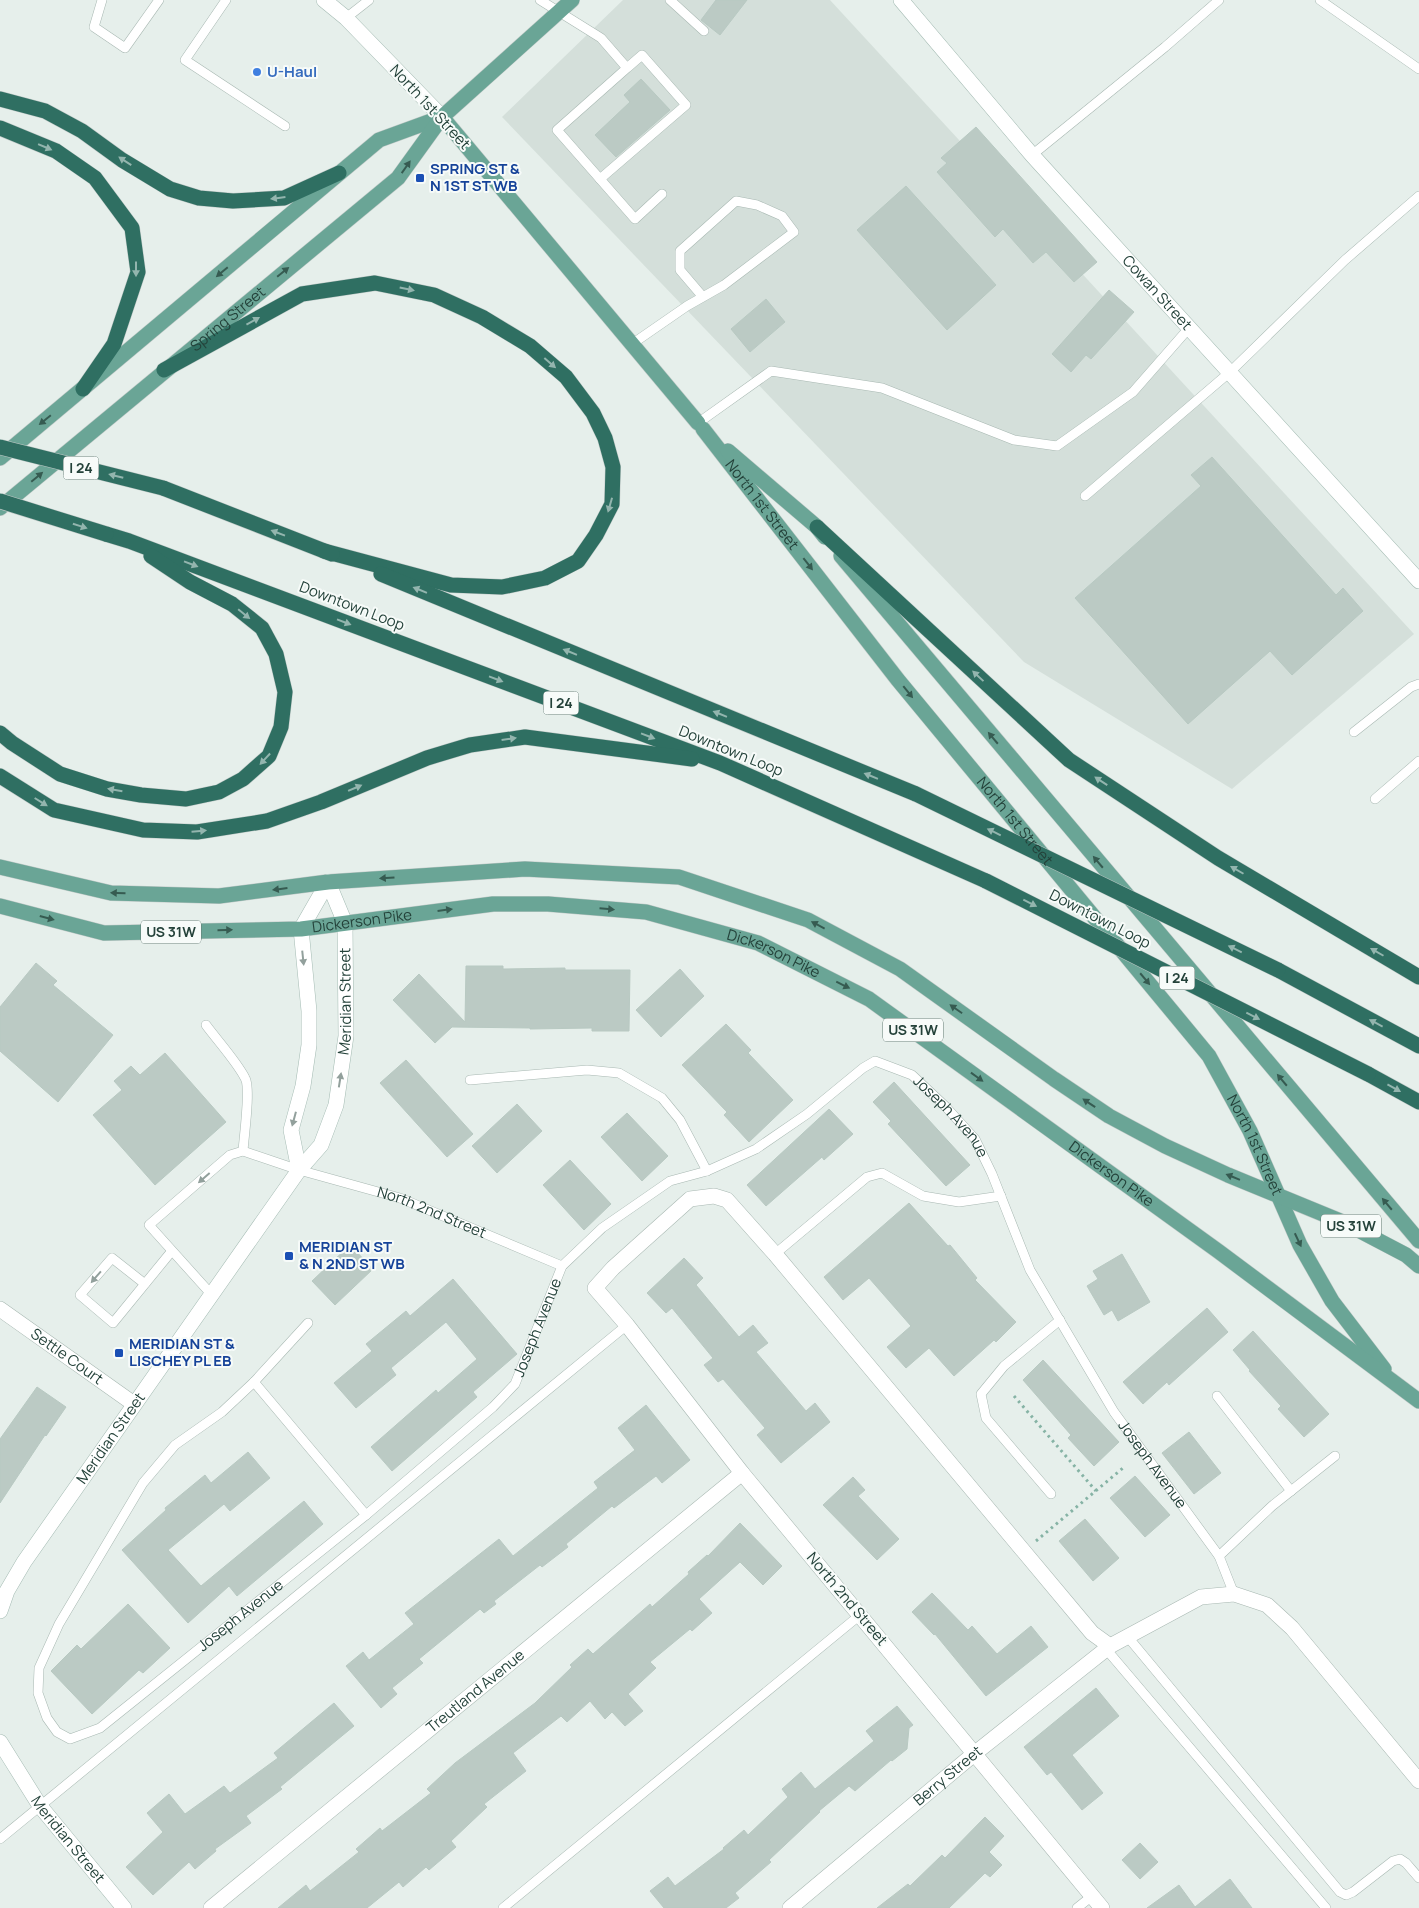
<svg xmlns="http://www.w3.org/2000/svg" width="1419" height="1908" font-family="Manrope,sans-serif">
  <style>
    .built { fill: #d4dfda }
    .building { fill: #bbcac4; stroke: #b8c9c2 }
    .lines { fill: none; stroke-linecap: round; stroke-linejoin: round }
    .lane-casing { stroke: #a8b8b2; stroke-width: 10 }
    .street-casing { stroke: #a8b8b2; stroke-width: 16 }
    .secondary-casing { stroke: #a4bbb3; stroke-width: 16 }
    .primary-casing { stroke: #c2cac8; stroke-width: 16 }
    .highway-casing { stroke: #c2cac8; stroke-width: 16 }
    .path { stroke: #86b3a5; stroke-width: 3; stroke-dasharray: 2.5 4; stroke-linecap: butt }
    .lane { stroke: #fff; stroke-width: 9 }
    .street { stroke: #fff; stroke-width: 15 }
    .secondary { stroke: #fff; stroke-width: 15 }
    .primary { stroke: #6aa596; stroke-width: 15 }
    .highway { stroke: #2f6f62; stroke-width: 15 }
    .highway-bridge-casing { stroke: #c2cac8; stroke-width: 16; stroke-linecap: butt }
    .highway-bridge { stroke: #2f6f62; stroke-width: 15 }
    .oneway { fill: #93b5ae }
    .oneway2 { fill: #365b51 }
    .oneway3 { fill: #92a09c }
    .shop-dot { fill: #3f7fe0; stroke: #f7fbf9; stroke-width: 2 }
    .transit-dot { fill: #1a4fb4; stroke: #f7fbf9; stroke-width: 2 }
    .labels { text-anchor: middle; stroke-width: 4; stroke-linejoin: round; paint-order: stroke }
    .shield { fill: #f7fbf9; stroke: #637a73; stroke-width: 1 }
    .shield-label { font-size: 14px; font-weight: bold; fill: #24423a }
    .shop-label { font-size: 15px; font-weight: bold; fill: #366cbe; stroke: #f7fbf9; text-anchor: start }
    .street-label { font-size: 15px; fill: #24423a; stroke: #f7fbf9 }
    .transit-label { font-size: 15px; font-weight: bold; fill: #164399; stroke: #f7fbf9; text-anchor: start }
  </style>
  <rect width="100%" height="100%" fill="#e6efeb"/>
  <path class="built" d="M623 0H830L1414 634 1232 789 1024 662 502 117Z"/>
  <g class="building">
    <path d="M716 0H747L720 35 701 20Z"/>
    <path d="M641 79 670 110 616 157 595 135 630 102 624 95Z"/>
    <path d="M976 127 1097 262 1074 282 1046 252 1033 263 1003 229 995 237 937 172 947 163 941 158Z"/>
    <path d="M906 186 996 285 947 330 857 230Z"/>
    <path d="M1109 290 1134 312 1091 359 1086 355 1071 372 1052 354Z"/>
    <path d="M766 299 785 322 750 352 731 329Z"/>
    <path d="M1212 457 1336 595 1343 588 1363 611 1292 675 1270 651 1188 724 1075 598 1201 486 1191 475Z"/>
    <path d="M36 963 57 981 53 985 113 1035 58 1102 0 1051V1007Z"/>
    <path d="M466 966H503V969L565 968V970H630L629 1031H592V1028L530 1029V1028L452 1027 435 1043 393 1000 419 974 465 1022Z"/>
    <path d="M680 969 704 996 661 1037 636 1010Z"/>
    <path d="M726 1024 751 1050 748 1053 793 1100 749 1142 724 1115 727 1112 682 1065Z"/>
    <path d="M165 1053 226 1122 155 1185 93 1115 122 1090 114 1081 131 1066 140 1075Z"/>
    <path d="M406 1060 473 1134 447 1157 380 1083Z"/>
    <path d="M894 1082 970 1165 946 1186 888 1124 891 1121 873 1102Z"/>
    <path d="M517 1104 542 1131 497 1173 472 1146Z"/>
    <path d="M829 1109 853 1134 824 1160 822 1157 766 1206 747 1185Z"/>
    <path d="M627 1113 668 1156 642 1181 601 1137Z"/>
    <path d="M570 1160 611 1204 584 1230 543 1185Z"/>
    <path d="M909 1203 948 1246 950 1245 977 1278 975 1280 1016 1322 996 1342 994 1340 954 1376 929 1348 906 1368 887 1347 911 1326 869 1278 843 1300 824 1277Z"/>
    <path d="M350 1245 373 1269 335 1305 312 1281Z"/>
    <path d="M1122 1254 1150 1302 1118 1321 1112 1310 1104 1315 1087 1286 1098 1279 1093 1271Z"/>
    <path d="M684 1258 703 1278 696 1285 739 1337 753 1325 768 1343 756 1352 806 1411 815 1403 830 1422 781 1463 757 1435 765 1428 723 1379 718 1382 704 1365 713 1358 672 1308 666 1313 647 1293Z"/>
    <path d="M453 1279 517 1354 473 1392 477 1397 392 1471 371 1447 436 1390 438 1393 477 1359 446 1322 391 1368 396 1375 356 1408 334 1383 372 1351 366 1344 406 1311 410 1316Z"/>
    <path d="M1207 1308 1228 1332 1169 1385 1167 1382 1143 1404 1123 1382Z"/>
    <path d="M1253 1331 1329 1414 1304 1437 1278 1409 1281 1406 1249 1371 1250 1370 1233 1350Z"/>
    <path d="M1043 1360 1119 1442 1094 1466 1068 1438 1071 1435 1023 1380Z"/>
    <path d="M37 1387 66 1407 46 1436 45 1435 0 1503V1439Z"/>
    <path d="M646 1405 690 1460 662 1483 656 1476 614 1508 612 1506 566 1544 568 1547 542 1567 540 1565 494 1601 496 1604 484 1613 480 1609 419 1659 423 1663 392 1688 397 1694 381 1708 346 1666 363 1652 369 1660 414 1624 405 1613 499 1539 513 1556 598 1488 594 1482 635 1450 618 1428Z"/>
    <path d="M1189 1432 1221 1473 1194 1494 1162 1453Z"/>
    <path d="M248 1452 270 1478 230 1511 224 1504 168 1550 201 1586 304 1501 323 1524 237 1596 229 1586 188 1623 122 1550 166 1510 165 1508 205 1475 211 1483Z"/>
    <path d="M1135 1476 1170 1515 1145 1537 1110 1498Z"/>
    <path d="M853 1477 865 1490 858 1496 899 1539 877 1560 823 1505Z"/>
    <path d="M1085 1519 1119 1558 1093 1581 1059 1541Z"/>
    <path d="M740 1523 782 1566 763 1585 740 1562 699 1599 712 1613 692 1631 690 1629 650 1662 656 1668 628 1694 643 1711 625 1726 612 1712 605 1719 590 1701 567 1722 561 1716 513 1753 526 1771 484 1804 487 1807 451 1841 456 1847 429 1870 426 1867 403 1887 399 1882 367 1908H278L306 1885 310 1891 359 1852 356 1849 380 1828 382 1831 431 1793 427 1789 455 1763 535 1703 572 1667 570 1665 588 1649 593 1654 650 1604 652 1607 689 1574 688 1572 707 1555 708 1556Z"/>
    <path d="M932 1593 968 1630 972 1626 997 1654 1031 1626 1048 1647 986 1696 935 1634 934 1635 912 1612Z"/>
    <path d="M128 1604 170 1648 143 1673 139 1670 92 1714 51 1671 77 1645 81 1649Z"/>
    <path d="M1096 1688 1119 1716 1072 1755 1103 1793 1082 1810 1051 1772 1047 1775 1024 1747Z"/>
    <path d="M334 1703 354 1726 280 1787 282 1789 246 1816 251 1823 215 1849 216 1851 195 1869 189 1862 153 1895 126 1867 163 1832 147 1813 169 1794 185 1814 224 1786 230 1793 278 1758 274 1753Z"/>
    <path d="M897 1706 913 1725 909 1728 907 1749 892 1761 891 1760 855 1791 849 1786 819 1811 820 1812 769 1860 771 1862 735 1893 739 1898 726 1908H664L650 1891 668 1877 675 1886 724 1849 723 1848 744 1830 748 1835 788 1797 782 1789 801 1772 815 1789 874 1741 866 1731Z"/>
    <path d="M985 1817 1004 1836 989 1852 1002 1865 990 1877 985 1873 949 1908H877L908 1884 910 1886 942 1855 945 1858Z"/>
    <path d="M1140 1843 1158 1862 1140 1879 1122 1860Z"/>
    <path d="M1230 1879 1252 1908H1147L1179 1885 1195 1907Z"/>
  </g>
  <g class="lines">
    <g class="lane-casing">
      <g id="lane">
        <path d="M102 0 94 27 125 48 159 0"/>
        <path d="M226 0 185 60 285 126"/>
        <path d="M540 0 601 38 627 68 557 130 600 179 686 105 642 55 627 68"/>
        <path d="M670 0 704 31"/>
        <path d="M1320 0 1419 69"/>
        <path d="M346 18 369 0"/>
        <path d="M1032 155 1165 47 1219 0"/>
        <path d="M600 179 635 219 662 194"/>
        <path d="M632 344 687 306 724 285 794 232 782 216 757 205 736 201 680 251V270L703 297"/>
        <path d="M698 423 771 371 882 388 1014 440 1057 446 1133 392 1189 328"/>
        <path d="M1085 496 1230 372 1345 260 1419 196"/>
        <path d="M1354 732 1411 687 1419 684"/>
        <path d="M1375 799 1419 761"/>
        <path d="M206 1025C217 1040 237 1062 245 1078 251 1088 244 1136 243 1151"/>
        <path d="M470 1080 587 1070 619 1073 662 1098 680 1120 707 1171"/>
        <path d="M775 1254 867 1177 882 1173 923 1196 959 1202 1001 1196"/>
        <path d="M145 1284 112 1258 80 1295 113 1323 171 1252"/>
        <path id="s1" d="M211 1294 149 1225 230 1155 243 1151 299 1170 400 1198 562 1266"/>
        <path id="s2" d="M308 1323 254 1382 222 1412 175 1445 143 1483 59 1624 39 1668 38 1693 47 1718 57 1732 70 1739 100 1728 366 1515 493 1407 515 1384 562 1266 602 1228 670 1181 707 1171 756 1149 807 1114 863 1068 875 1061 912 1075 946 1107 975 1139 992 1174 1030 1270 1114 1412 1219 1556 1234 1594"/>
        <path d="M254 1382 366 1515"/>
        <path d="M1217 1396 1291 1491"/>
        <path d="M1051 1494 986 1418 981 1394 1004 1366 1060 1320"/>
        <path d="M1219 1556 1272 1506 1335 1456"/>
        <path d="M1127 1636 1340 1892 1346 1895 1353 1892 1393 1861 1400 1859 1406 1863 1419 1878"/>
        <path d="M1106 1649 1326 1908"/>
        <path d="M0 1839 627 1325"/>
        <path d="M503 1908 860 1615"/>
        <path d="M1077 1908 1092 1896"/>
      </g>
    </g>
    <g class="street-casing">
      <g id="street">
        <path id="s3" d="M0 1309 134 1404"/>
        <path id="s4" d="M211 1908 742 1473"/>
        <path id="s5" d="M790 1908 974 1754 1110 1646 1201 1597 1234 1594 1267 1605 1292 1628 1419 1781"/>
        <path d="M1102 1908 742 1473 627 1325 595 1288 613 1268 690 1199 714 1196 727 1200 775 1254 1092 1633 1110 1646"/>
      </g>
    </g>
    <g class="secondary-casing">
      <g id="secondary">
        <path d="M324 0 346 18 442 117"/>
        <path id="s6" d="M901 0 1032 155 1419 581"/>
        <path d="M299 1170 291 1130 303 1086 309 1045V1011L301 929 328 882"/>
        <path id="s7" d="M0 1611 7 1591 24 1562 299 1170 321 1145 336 1105 346 1036 345 923 328 882"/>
        <path id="s8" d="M0 1742 40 1806 124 1908"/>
      </g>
    </g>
    <g class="primary-casing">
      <g id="primary">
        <path d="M442 117 698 423"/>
        <path id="s9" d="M703 429 898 680 1209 1056 1250 1131 1300 1245 1332 1301 1384 1369"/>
        <path d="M728 451 817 527 825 537"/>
        <path d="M0 458 379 140 442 117"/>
        <path id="s10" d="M0 508 398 178 442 117 572 0"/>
        <path d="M841 556 1419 1241"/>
        <path d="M0 867 111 893 219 896 328 882 525 869 679 877 808 920 900 969 1054 1079 1109 1116 1165 1146 1228 1175 1345 1223 1406 1255 1419 1266"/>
        <path id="s11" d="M0 906 104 933 301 929 493 904H548L646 912 758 943 869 999 1218 1251 1419 1401"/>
      </g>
    </g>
    <g class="highway-casing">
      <g id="highway">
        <path d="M0 99 45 111 82 131 122 160 170 189 199 198 233 201 284 198 339 173"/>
        <path d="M0 128 56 151 95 178 132 228 138 272 114 344 83 389"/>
        <path d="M164 370 302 294 375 283 434 295 482 317 530 346 566 377 593 413 605 438 613 467 612 504 596 535 578 561 545 578 502 587 451 585 324 551"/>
        <path d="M163 488 332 554"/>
        <path d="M817 527 1069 760 1218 858 1419 977"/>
        <path d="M106 534 129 541 720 763 986 881"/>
        <path d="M381 574 916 794"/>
        <path d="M0 733 12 743 60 774 107 789 141 795 186 799 219 792 243 779 269 756 281 727 285 692 276 654 262 628 232 604 190 582 151 556"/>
        <path d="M0 776 54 810 143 830 197 832 267 821 321 802 427 758 470 745 525 737 692 759"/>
        <path d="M1278 970 1419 1046"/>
        <path d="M1368 1074 1419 1102"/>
      </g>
    </g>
    <g class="path">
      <path d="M1014 1396 1096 1491"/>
      <path d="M1036 1541 1123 1468"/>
    </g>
    <use href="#lane" class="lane"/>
    <use href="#street" class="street"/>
    <use href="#secondary" class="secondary"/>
    <use href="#primary" class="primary"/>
    <use href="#highway" class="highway"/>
    <g class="highway-bridge-casing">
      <g id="highway-bridge">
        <path d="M0 447 163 488"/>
        <path d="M0 501 106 534"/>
        <path d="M916 794 1278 970"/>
        <path d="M986 881 1368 1074"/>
      </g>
    </g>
    <use href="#highway-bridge" class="highway-bridge"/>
  </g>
  <defs><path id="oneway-solid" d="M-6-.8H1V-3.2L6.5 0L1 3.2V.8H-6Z" transform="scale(1.25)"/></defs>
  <g class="oneway">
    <use href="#oneway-solid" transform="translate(45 147) rotate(23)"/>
    <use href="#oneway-solid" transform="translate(125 161) rotate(-147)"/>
    <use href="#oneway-solid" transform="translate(278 198) rotate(173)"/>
    <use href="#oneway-solid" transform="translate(136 269) rotate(90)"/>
    <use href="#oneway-solid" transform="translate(407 289) rotate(12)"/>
    <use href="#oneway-solid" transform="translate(253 321) rotate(-29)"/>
    <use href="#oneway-solid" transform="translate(550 363) rotate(41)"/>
    <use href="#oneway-solid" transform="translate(116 476) rotate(-166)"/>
    <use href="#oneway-solid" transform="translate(610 505) rotate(106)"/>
    <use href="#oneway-solid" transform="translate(80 526) rotate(18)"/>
    <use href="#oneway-solid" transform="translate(278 533) rotate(-159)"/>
    <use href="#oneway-solid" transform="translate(191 564) rotate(21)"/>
    <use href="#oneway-solid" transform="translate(420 590) rotate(-158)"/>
    <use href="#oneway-solid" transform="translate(244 614) rotate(39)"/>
    <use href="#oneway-solid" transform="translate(344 622) rotate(21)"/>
    <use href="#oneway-solid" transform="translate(570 652) rotate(-158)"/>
    <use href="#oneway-solid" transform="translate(978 676) rotate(-137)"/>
    <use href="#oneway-solid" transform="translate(496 679) rotate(21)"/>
    <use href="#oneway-solid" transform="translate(720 714) rotate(-158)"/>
    <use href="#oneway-solid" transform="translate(648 736) rotate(21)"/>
    <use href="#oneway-solid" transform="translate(509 739) rotate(-8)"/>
    <use href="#oneway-solid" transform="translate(265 759) rotate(133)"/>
    <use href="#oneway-solid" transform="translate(871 776) rotate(-158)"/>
    <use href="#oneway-solid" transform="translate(1101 781) rotate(-147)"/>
    <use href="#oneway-solid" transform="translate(355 788) rotate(-23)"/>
    <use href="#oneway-solid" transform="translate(115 790) rotate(-170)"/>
    <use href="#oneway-solid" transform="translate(41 802) rotate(32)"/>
    <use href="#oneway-solid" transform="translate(199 831) rotate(-5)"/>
    <use href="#oneway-solid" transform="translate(994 832) rotate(-154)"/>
    <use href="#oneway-solid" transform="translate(1237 870) rotate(-150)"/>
    <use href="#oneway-solid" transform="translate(1030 903) rotate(27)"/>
    <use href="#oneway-solid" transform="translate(1235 949) rotate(-154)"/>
    <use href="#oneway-solid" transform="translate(1377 952) rotate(-150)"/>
    <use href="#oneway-solid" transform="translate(1253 1016) rotate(27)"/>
    <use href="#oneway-solid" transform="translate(1376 1023) rotate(-152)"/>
    <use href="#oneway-solid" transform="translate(1394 1088) rotate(29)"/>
  </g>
  <g class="oneway2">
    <use href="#oneway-solid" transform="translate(406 167) rotate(-55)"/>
    <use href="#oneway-solid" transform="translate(222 272) rotate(140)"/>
    <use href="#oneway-solid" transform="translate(283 272) rotate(-39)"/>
    <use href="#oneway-solid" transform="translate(45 420) rotate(141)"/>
    <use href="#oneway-solid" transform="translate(37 477) rotate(-40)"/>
    <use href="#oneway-solid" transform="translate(808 564) rotate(52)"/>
    <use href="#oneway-solid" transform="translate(908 692) rotate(51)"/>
    <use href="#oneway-solid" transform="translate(993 738) rotate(-130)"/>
    <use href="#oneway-solid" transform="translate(1098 862) rotate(-130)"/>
    <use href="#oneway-solid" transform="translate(387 878) rotate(176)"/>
    <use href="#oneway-solid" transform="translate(280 889) rotate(173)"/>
    <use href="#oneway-solid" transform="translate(118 893) rotate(-178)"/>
    <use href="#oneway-solid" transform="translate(607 909) rotate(5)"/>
    <use href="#oneway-solid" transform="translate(445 910) rotate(-7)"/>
    <use href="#oneway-solid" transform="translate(47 918) rotate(15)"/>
    <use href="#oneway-solid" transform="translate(818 925) rotate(-152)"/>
    <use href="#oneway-solid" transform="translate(225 930) rotate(-1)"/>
    <use href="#oneway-solid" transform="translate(1145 979) rotate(50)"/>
    <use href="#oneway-solid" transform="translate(843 985) rotate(26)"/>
    <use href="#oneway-solid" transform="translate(956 1009) rotate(-145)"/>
    <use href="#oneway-solid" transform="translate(977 1077) rotate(36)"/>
    <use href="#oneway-solid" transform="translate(1282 1080) rotate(-130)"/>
    <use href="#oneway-solid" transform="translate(1089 1103) rotate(-146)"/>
    <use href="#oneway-solid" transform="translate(1233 1177) rotate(-158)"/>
    <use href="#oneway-solid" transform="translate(1387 1204) rotate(-130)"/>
    <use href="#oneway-solid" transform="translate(1298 1240) rotate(65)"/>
  </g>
  <g class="oneway3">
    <use href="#oneway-solid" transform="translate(303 958) rotate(84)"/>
    <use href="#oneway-solid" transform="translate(340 1080) rotate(-81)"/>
    <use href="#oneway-solid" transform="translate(294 1119) rotate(105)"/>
    <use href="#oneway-solid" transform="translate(204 1178) rotate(139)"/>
    <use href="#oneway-solid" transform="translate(96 1277) rotate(131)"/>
  </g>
  <circle class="shop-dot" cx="257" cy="72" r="5"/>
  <g class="transit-dot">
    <rect x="415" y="173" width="10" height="10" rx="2.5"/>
    <rect x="284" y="1251" width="10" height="10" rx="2.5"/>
    <rect x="114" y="1348" width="10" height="10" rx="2.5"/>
  </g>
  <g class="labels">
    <g class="shield">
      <rect x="63.5" y="456.5" width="35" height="23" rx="4"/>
      <rect x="543.5" y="691.5" width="35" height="23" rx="4"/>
      <rect x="141" y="920.5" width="60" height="23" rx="4"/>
      <rect x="1159.5" y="966.5" width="35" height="23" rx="4"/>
      <rect x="883" y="1018.5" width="60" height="23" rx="4"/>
      <rect x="1321" y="1214.5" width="60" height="23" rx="4"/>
    </g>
    <g class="shield-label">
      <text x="81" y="473">I 24</text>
      <text x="561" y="708">I 24</text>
      <text x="171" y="937">US 31W</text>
      <text x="1177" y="983">I 24</text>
      <text x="913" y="1035">US 31W</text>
      <text x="1351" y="1231">US 31W</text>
    </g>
    <g class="shop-label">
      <text x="267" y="77">U-Haul</text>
    </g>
    <g class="street-label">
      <text transform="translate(430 107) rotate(47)" y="5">North 1st Street</text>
      <text dy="5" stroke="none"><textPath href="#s6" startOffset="389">Cowan Street</textPath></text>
      <text dy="5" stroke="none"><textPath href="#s10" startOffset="296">Spring Street</textPath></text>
      <text dy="5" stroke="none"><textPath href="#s9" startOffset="96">North 1st Street</textPath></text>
      <text transform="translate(352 606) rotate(21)" y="5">Downtown Loop</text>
      <text transform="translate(731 751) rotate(22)" y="5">Downtown Loop</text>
      <text dy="5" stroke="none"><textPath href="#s9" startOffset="501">North 1st Street</textPath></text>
      <text transform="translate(1100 919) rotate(27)" y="5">Downtown Loop</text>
      <text dy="5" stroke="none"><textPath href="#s11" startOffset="366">Dickerson Pike</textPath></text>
      <text dy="5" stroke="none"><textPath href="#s11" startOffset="786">Dickerson Pike</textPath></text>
      <text dy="5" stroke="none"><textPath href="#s7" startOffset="714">Meridian Street</textPath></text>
      <text dy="5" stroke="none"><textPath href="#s2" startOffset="1700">Joseph Avenue</textPath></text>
      <text dy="5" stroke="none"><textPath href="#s9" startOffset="906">North 1st Street</textPath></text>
      <text dy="5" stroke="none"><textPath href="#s11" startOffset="1191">Dickerson Pike</textPath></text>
      <text dy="5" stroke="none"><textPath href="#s1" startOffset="412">North 2nd Street</textPath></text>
      <text dy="5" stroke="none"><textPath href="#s2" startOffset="1159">Joseph Avenue</textPath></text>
      <text dy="5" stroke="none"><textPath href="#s3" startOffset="82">Settle Court</textPath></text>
      <text dy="5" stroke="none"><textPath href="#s7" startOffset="206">Meridian Street</textPath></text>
      <text dy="5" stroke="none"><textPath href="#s2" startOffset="2105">Joseph Avenue</textPath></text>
      <text transform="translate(847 1599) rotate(50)" y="5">North 2nd Street</text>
      <text dy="5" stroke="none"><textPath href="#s2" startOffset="739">Joseph Avenue</textPath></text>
      <text dy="5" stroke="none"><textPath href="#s4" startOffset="342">Treutland Avenue</textPath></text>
      <text dy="5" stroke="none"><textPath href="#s5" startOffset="206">Berry Street</textPath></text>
      <text dy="5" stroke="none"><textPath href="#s8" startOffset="119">Meridian Street</textPath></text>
    </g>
    <g class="transit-label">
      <text x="430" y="174">SPRING ST &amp;<tspan x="430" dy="17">N 1ST ST WB</tspan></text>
      <text x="299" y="1252">MERIDIAN ST<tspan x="299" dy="17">&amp; N 2ND ST WB</tspan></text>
      <text x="129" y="1349">MERIDIAN ST &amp;<tspan x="129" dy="17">LISCHEY PL EB</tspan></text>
    </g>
  </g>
</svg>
